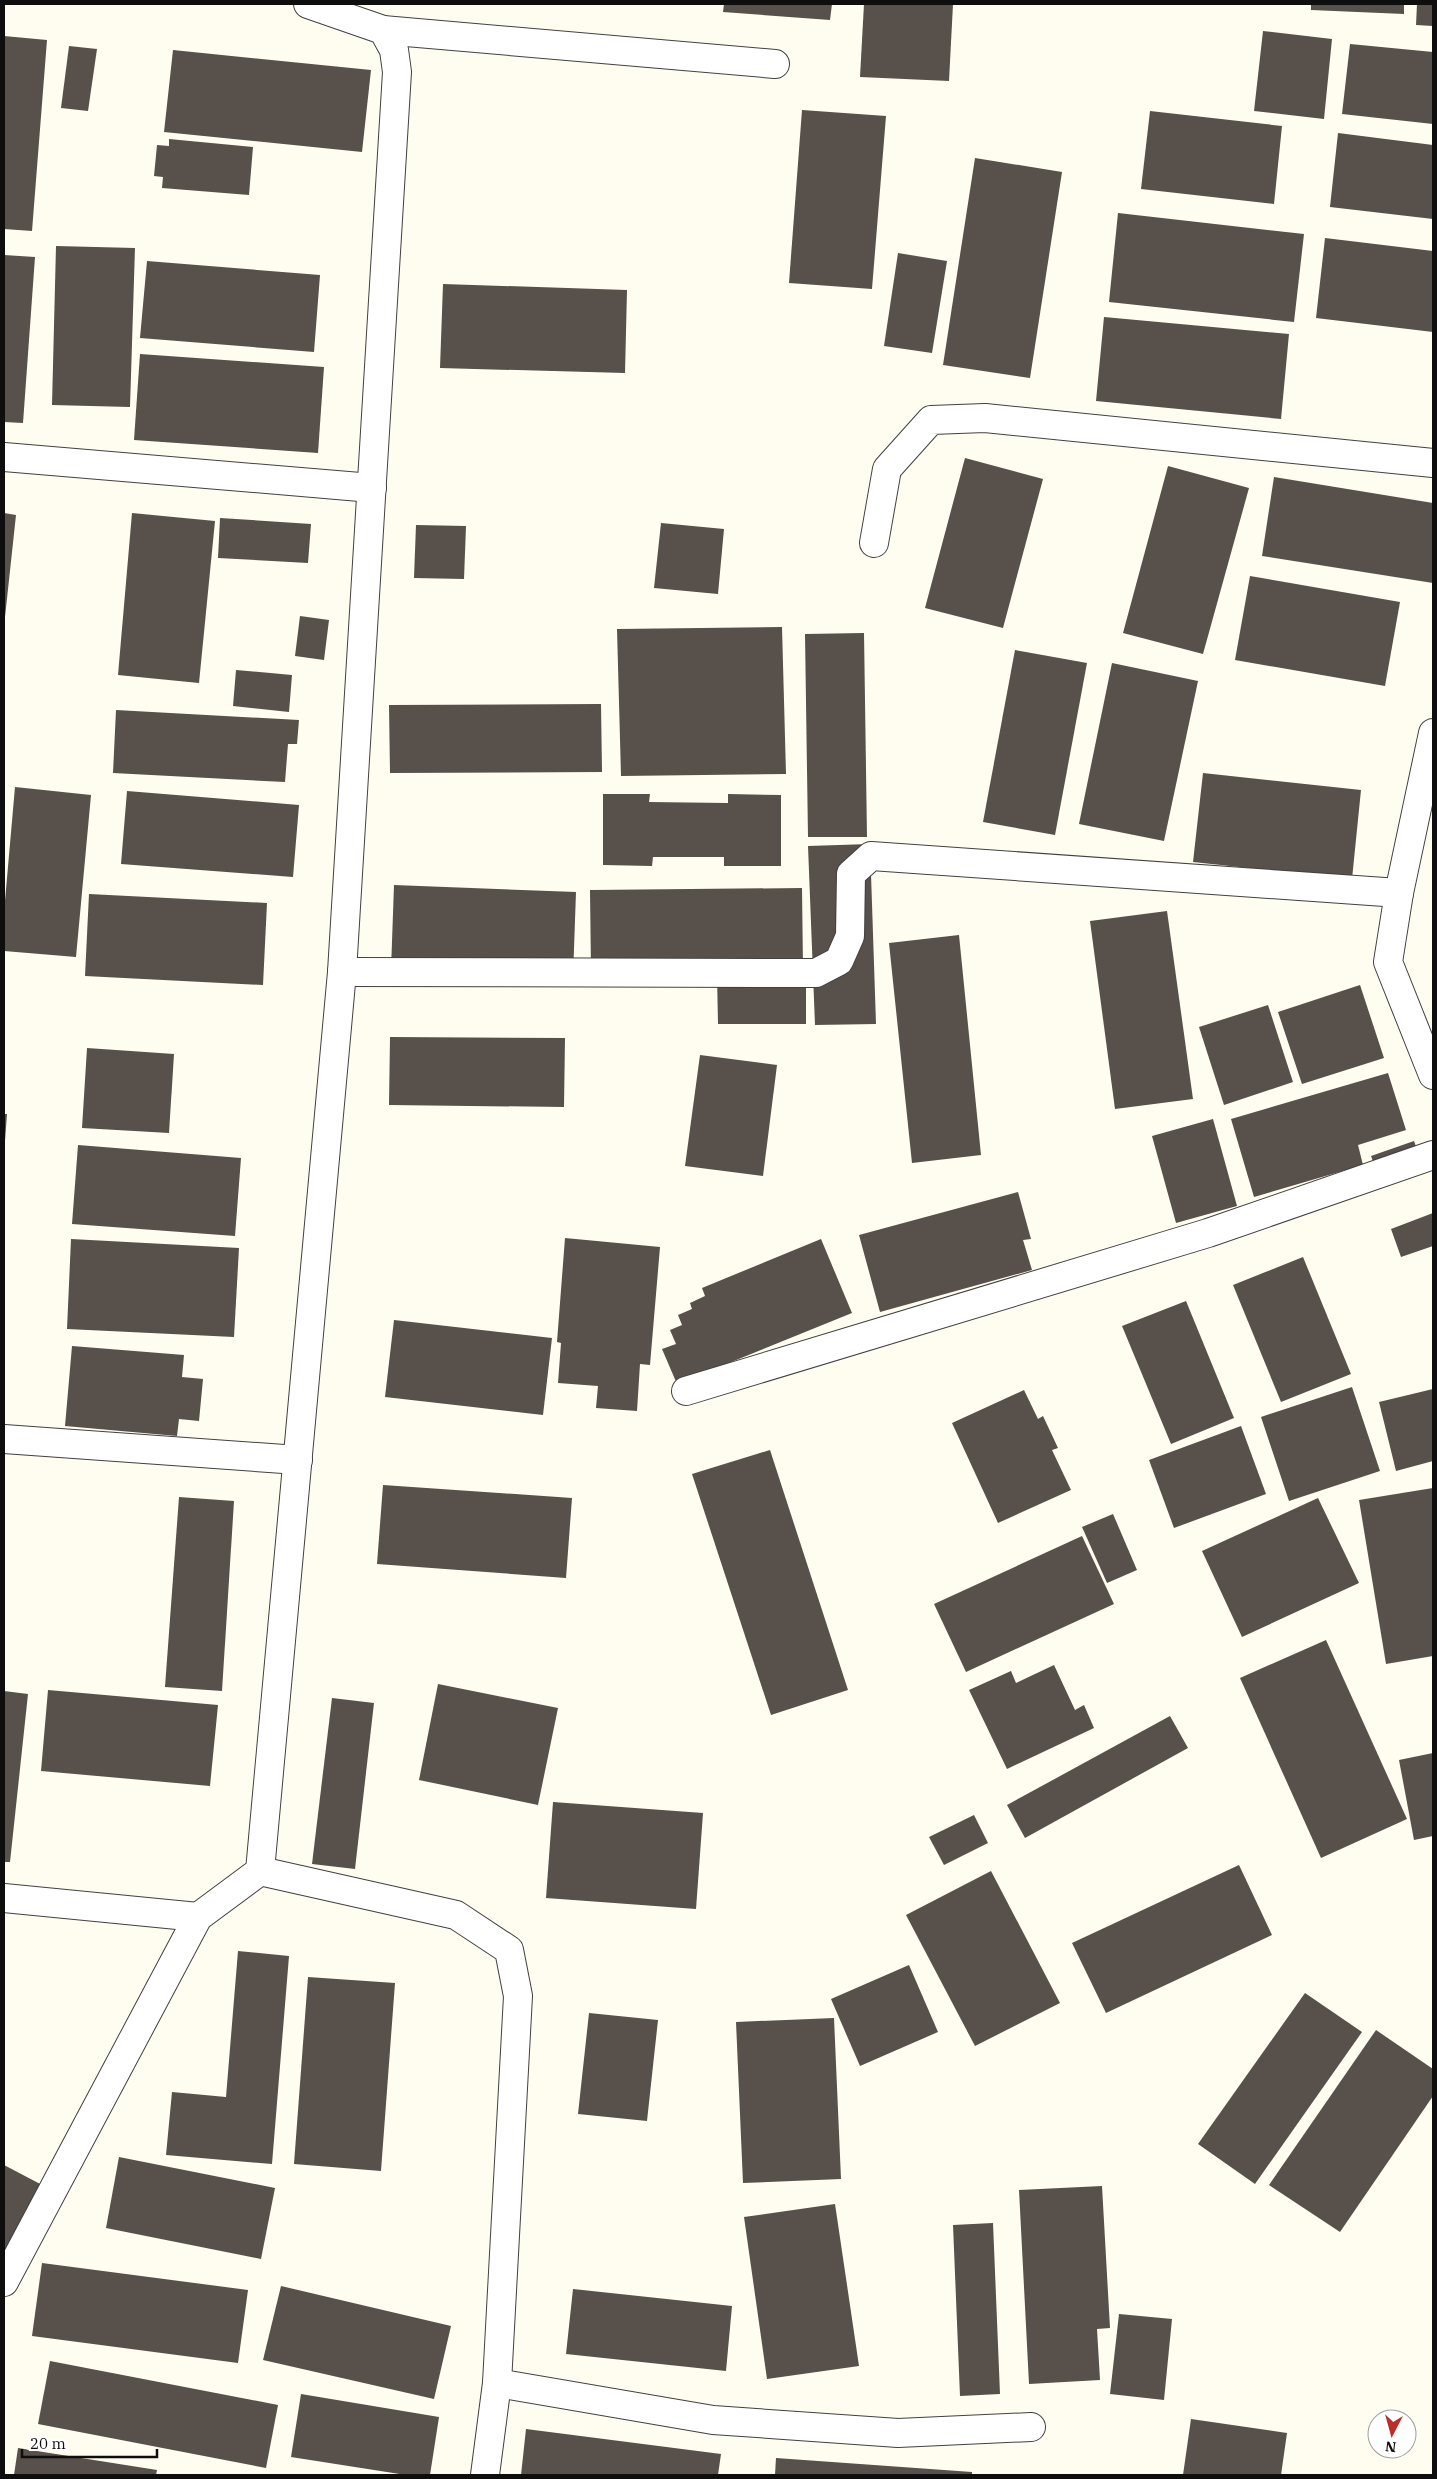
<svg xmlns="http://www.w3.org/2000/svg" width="1437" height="2479" font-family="'IBM Plex Serif',serif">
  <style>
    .building { fill: #57504b }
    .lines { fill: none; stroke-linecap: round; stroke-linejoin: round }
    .minor-casing { stroke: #414141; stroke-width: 30 }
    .minor { stroke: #fff; stroke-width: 28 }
  </style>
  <rect width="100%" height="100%" fill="#fffdf0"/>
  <g class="building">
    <path d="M724 4H832L830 20 723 12Z"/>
    <path d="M864 4H953L949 81 860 77Z"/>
    <path d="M1311 4H1404V14L1311 10Z"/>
    <path d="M1417 4H1433V26L1416 25Z"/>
    <path d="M1263 31 1332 39 1324 119 1254 111Z"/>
    <path d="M4 36 47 40 32 231 4 229Z"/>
    <path d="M1350 44 1433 52V124L1342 114Z"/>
    <path d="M69 46 97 49 88 111 61 108Z"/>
    <path d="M173 50 371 70 362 152 164 132Z"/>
    <path d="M802 110 886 116 872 289 789 283Z"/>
    <path d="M1150 111 1282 126 1274 204 1141 189Z"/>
    <path d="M1338 133 1433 145V219L1330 207Z"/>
    <path d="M169 139 253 147 249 195 162 188 163 177 154 176 157 145 169 146Z"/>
    <path d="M975 158 1062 172 1030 378 943 365Z"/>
    <path d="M1118 213 1304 234 1294 322 1109 302Z"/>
    <path d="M1325 238 1433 251V332L1316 318Z"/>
    <path d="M56 246 135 248 130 407 52 405Z"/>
    <path d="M898 253 947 261 932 353 884 346Z"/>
    <path d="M4 255 35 257 23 423 4 422Z"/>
    <path d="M147 261 320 275 314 352 140 338Z"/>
    <path d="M443 284 627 290 625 373 440 368Z"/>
    <path d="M1104 317 1289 334 1281 419 1096 401Z"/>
    <path d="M140 354 324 367 318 453 134 440Z"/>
    <path d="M965 458 1043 479 1003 628 925 608Z"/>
    <path d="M1168 466 1249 488 1203 654 1123 633Z"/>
    <path d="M1274 477 1433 503V583L1262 556Z"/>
    <path d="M4 513 16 515 5 617H4Z"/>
    <path d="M132 513 215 521 199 683 118 675Z"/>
    <path d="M220 518 311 524 308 563 218 558Z"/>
    <path d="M661 523 724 529 718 594 654 588Z"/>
    <path d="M416 525 466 526 464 579 414 578Z"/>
    <path d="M1250 576 1400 602 1385 686 1235 660Z"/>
    <path d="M300 616 329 620 324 660 295 656Z"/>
    <path d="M782 627 786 774 621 776 617 629Z"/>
    <path d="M864 633 867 837H808L805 634Z"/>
    <path d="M1015 650 1087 663 1055 835 983 822Z"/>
    <path d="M1112 663 1198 681 1164 841 1079 824Z"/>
    <path d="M236 670 292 675 289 712 233 706Z"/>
    <path d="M601 704 602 772 390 773 389 705Z"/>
    <path d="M116 710 299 720 297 744H288L285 782 113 773Z"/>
    <path d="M1203 773 1361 790 1352 879 1193 862Z"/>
    <path d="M15 787 91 795 76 957 4 951V912Z"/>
    <path d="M127 791 299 805 293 877 121 864Z"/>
    <path d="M603 794H650L649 802 728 803V794L781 795V866H724V857H653L652 866 603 865Z"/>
    <path d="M870 844 876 1024 815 1025 808 846Z"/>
    <path d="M394 885 576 892 573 977 391 970Z"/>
    <path d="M802 888 803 968 591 971 590 890Z"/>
    <path d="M89 894 267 903 263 985 85 976Z"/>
    <path d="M1167 911 1193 1099 1115 1109 1090 921Z"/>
    <path d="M959 935 981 1155 912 1163 889 943Z"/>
    <path d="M806 974V1024H718L717 975Z"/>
    <path d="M1360 985 1384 1058 1302 1084 1278 1012Z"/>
    <path d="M1268 1005 1293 1082 1224 1105 1199 1027Z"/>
    <path d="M390 1037 565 1038 564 1107 389 1105Z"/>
    <path d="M87 1048 174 1054 169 1133 82 1128Z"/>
    <path d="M700 1055 777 1065 763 1176 685 1166Z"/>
    <path d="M1388 1073 1406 1130 1358 1145 1363 1165 1254 1197 1231 1119Z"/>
    <path d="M4 1114H7L5 1141 4 1140Z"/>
    <path d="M1213 1119 1237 1206 1176 1223 1152 1136Z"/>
    <path d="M1414 1141 1422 1163 1379 1178 1371 1156Z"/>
    <path d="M78 1145 241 1158 235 1236 72 1224Z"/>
    <path d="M1018 1192 1031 1239 1023 1240 1032 1270 880 1312 859 1235Z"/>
    <path d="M1433 1213V1246L1401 1257 1391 1229Z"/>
    <path d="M565 1238 660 1247 650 1365 640 1364 637 1411 596 1408 598 1386 558 1383 561 1343 557 1342Z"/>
    <path d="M71 1239 239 1248 234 1337 67 1329Z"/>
    <path d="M821 1239 852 1313 677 1384 662 1349 676 1344 670 1330 682 1325 678 1315 692 1309 690 1303 705 1296 702 1288Z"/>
    <path d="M1303 1257 1351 1374 1281 1402 1233 1285Z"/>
    <path d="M1186 1301 1234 1418 1171 1444 1122 1326Z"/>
    <path d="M394 1320 552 1338 543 1415 385 1397Z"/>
    <path d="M72 1346 184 1355 182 1377 203 1379 199 1421 179 1419 177 1436 65 1426Z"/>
    <path d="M1352 1387 1380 1471 1289 1501 1261 1417Z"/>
    <path d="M1433 1389V1461L1396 1471 1379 1402Z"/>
    <path d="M1024 1390 1038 1419 1043 1416 1058 1448 1052 1450 1071 1490 998 1523 952 1423Z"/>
    <path d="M1241 1426 1266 1494 1174 1528 1149 1460Z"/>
    <path d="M770 1450 848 1690 771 1715 692 1474Z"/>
    <path d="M383 1485 572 1498 566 1578 377 1564Z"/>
    <path d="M1433 1488V1656L1386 1664 1359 1500Z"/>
    <path d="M179 1497 234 1501 222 1691 165 1687Z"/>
    <path d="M1318 1498 1359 1583 1242 1637 1202 1551Z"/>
    <path d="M1113 1514 1137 1570 1107 1583 1082 1527Z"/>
    <path d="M1082 1536 1114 1604 966 1672 934 1604Z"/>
    <path d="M1326 1640 1407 1819 1321 1858 1240 1678Z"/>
    <path d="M1054 1665 1075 1710 1084 1705 1094 1728 1007 1769 969 1690 1011 1671 1016 1683Z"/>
    <path d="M438 1684 558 1708 538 1805 419 1780Z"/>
    <path d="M48 1690 218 1705 210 1786 41 1771Z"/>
    <path d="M4 1691 28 1694 10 1862H4Z"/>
    <path d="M332 1698 374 1703 355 1869 312 1864Z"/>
    <path d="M1170 1716 1188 1748 1025 1838 1007 1805Z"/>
    <path d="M1433 1753V1836L1414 1840 1399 1760Z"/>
    <path d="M553 1802 703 1813 696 1909 546 1898Z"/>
    <path d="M974 1815 988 1843 944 1865 929 1837Z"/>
    <path d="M1239 1865 1272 1935 1106 2013 1072 1943Z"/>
    <path d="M991 1871 1060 2003 975 2046 906 1915Z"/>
    <path d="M238 1951 289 1956 272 2164 166 2155 172 2092 226 2097Z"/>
    <path d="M909 1965 938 2032 860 2066 831 1999Z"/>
    <path d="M308 1977 395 1983 381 2171 294 2164Z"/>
    <path d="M1305 1993 1362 2032 1255 2184 1198 2144Z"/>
    <path d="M589 2013 658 2020 647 2121 578 2114Z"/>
    <path d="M834 2018 841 2179 743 2183 736 2022Z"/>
    <path d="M1376 2030 1433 2069V2096L1340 2232 1269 2185Z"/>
    <path d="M119 2157 275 2188 261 2259 106 2228Z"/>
    <path d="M4 2165 44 2186 4 2261Z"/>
    <path d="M1102 2186 1110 2328 1097 2329 1100 2380 1029 2384 1019 2190Z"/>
    <path d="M835 2204 859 2366 767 2379 744 2217Z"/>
    <path d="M993 2223 1000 2394 960 2396 953 2225Z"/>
    <path d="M42 2263 248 2290 238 2363 32 2336Z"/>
    <path d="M281 2286 451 2326 434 2399 263 2360Z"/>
    <path d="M573 2289 732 2306 726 2371 566 2354Z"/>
    <path d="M1119 2314 1172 2319 1164 2400 1110 2394Z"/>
    <path d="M50 2361 278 2405 266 2468 38 2424Z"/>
    <path d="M301 2394 439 2417 430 2475H406L291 2457Z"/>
    <path d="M1191 2419 1287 2433 1281 2475H1183Z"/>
    <path d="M526 2429 721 2454 718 2475H521Z"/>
    <path d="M18 2448 157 2470 156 2475H14Z"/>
    <path d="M776 2458 972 2472V2475H775Z"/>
  </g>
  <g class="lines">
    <g class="minor-casing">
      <g id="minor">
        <path d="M383 30 775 64"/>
        <path d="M4 457 372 488"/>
        <path d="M874 543 887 469 931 420 985 418 1433 463"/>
        <path d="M1433 733 1399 893 1388 962 1433 1075"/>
        <path d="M342 972 816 973 839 961 850 936 851 874 871 856 1399 893"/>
        <path d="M686 1391 1208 1233 1433 1155"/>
        <path d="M4 1439 298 1460"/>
        <path d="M260 1871 456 1915 509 1950 518 1996 497 2383 485 2475"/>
        <path d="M4 1898 198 1917"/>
        <path d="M4 2282 198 1917 260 1871 342 972 397 72 394 50 383 30 308 4"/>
        <path d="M497 2383 713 2420 898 2433 1031 2427"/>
      </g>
    </g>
    <use href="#minor" class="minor"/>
  </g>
  <rect width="1437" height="2479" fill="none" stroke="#0e0e0e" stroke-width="10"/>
  <g transform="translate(1392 2434) rotate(186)"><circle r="24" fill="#ffffff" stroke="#9f9f9f"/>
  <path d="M0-4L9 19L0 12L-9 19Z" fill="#bc2c29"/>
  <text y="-8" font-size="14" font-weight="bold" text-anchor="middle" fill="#0e0e0e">N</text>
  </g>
  <path d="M22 2449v8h135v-8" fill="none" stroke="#0e0e0e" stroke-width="2.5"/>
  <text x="30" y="2449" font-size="15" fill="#0e0e0e" stroke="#ffffff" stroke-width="4" paint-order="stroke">20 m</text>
</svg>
